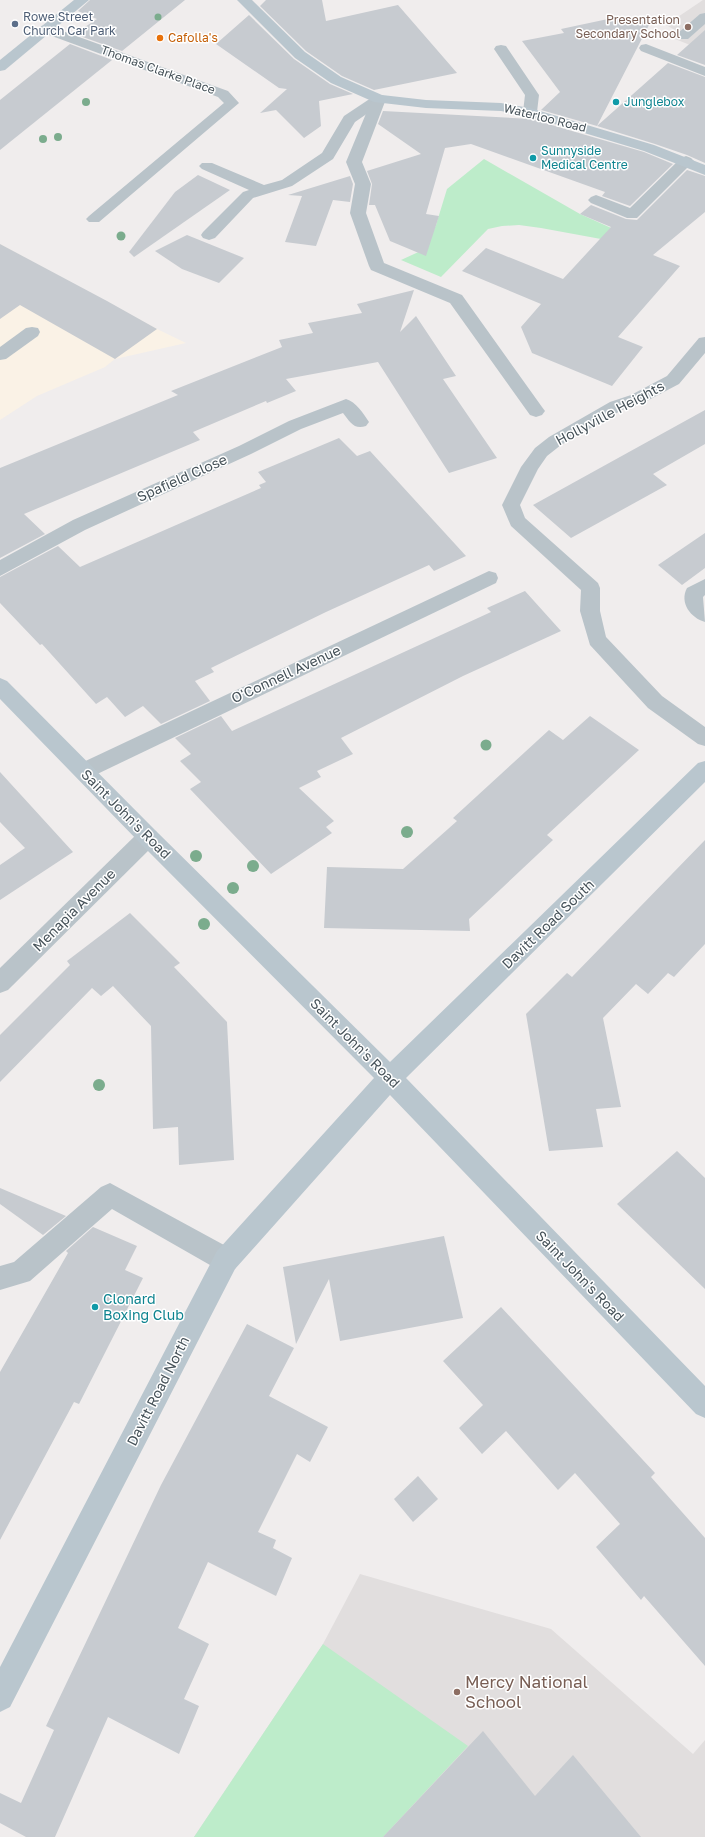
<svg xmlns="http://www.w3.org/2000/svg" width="705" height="1837" font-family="'Golos Text',sans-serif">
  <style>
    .commercial { fill: #faf2e6 }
    .education { fill: #e1dede }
    .green { fill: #bdecca }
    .building { fill: #c7cbd0 }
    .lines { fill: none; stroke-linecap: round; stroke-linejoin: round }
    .lane { fill: #b9c3c9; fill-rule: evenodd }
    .street { fill: #b9c3c9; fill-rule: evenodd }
    .secondary { fill: #b9c6ce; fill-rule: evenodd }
    .tree { fill: #7bac8d }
    .service-dot { fill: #5c6f8a; stroke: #fff; stroke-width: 1.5 }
    .education-dot { fill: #8d6e63; stroke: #fff; stroke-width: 1.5 }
    .food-dot { fill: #e8710a; stroke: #fff; stroke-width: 1.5 }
    .culture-dot { fill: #0f9aa8; stroke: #fff; stroke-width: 1.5 }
    .labels { text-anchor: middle; stroke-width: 3; stroke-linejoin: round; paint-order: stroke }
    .far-service-label { font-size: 12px; fill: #4e5e75; stroke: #fff; text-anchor: start }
    .far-education-label { font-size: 12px; fill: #785e54; stroke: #fff; text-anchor: end }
    .far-food-label { font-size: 12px; fill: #c56008; stroke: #fff; text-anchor: start }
    .far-street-label { font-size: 12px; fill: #465259; stroke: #fff }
    .far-culture-label { font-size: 12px; fill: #0d838f; stroke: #fff; text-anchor: start }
    .street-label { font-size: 14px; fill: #465259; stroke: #fff }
    .culture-label { font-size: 14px; fill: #0d838f; stroke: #fff; text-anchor: start }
    .near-education-label { font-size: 17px; fill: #785e54; stroke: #fff; text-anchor: start }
  </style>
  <rect width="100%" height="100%" fill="#f0eded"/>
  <path class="commercial" d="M0 244 157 329 186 343 115 359 105 367 37 396 0 420Z"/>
  <g class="education">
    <path d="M703 0H705V51L665 35 675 30 666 25Z"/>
    <path d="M360 1574 551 1629 693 1754 705 1740V1837H194L323 1644Z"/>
  </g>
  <g class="green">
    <path d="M484 159 580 214 618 231 601 239 541 228 519 225 502 226 488 229 441 277 401 260 425 249 436 225 447 189Z"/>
    <path d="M323 1644 468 1746 383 1837H194Z"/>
  </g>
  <g class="building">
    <path d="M90 0H185L122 51 80 36 89 28 85 27 97 19 78 11Z"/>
    <path d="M266 0H322L326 21 398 5 457 73 374 90 342 76 306 51 260 6Z"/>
    <path d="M249 15 294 59 330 84 353 94 319 101 321 126 304 138 276 110 260 113 287 89 279 88 216 44Z"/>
    <path d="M611 15 650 23 597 126 541 110 560 92 522 41 564 33 561 29 608 19Z"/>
    <path d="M705 30V65L677 55Z"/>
    <path d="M70 44 112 60 0 150V100Z"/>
    <path d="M668 63 705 77V163L687 155 655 144 597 126Z"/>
    <path d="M383 111 531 119 644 152 673 164 630 206 602 196 605 192 471 144 445 148 426 214 439 216 426 256 390 241 375 205H369L372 184 367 171 421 154 378 124Z"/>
    <path d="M687 170 705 176V212L653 255 680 266 618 337 643 347 612 386 532 353 521 327 541 304 462 271 486 248 563 279 611 227 580 214 591 205 626 219 637 220Z"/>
    <path d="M198 175 230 190 134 257 129 252 175 192Z"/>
    <path d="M350 176 353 184 350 202 333 200 316 246 285 242 302 196 288 195Z"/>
    <path d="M187 235 244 258 219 283 182 269 155 251Z"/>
    <path d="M0 244 107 301 157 329 115 359 20 305 0 319Z"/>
    <path d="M414 290 400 332 416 316 456 376 443 379 497 458 449 473 378 362 286 379 296 391 267 403 266 401 193 432 200 440 24 514 45 534 0 558V468L178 395 171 391 282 347 279 340 313 333 308 323 362 313 357 304Z"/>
    <path d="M705 410V444L653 474 667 485 571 538 533 505Z"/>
    <path d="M339 438 357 456 370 451 466 556 434 571 429 565 326 612 211 668 214 672 195 681 210 701 161 724 143 706 125 717 107 697 96 704 42 644 40 645 0 603V577L58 546 80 567 261 488 259 485 266 482 258 472Z"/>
    <path d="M705 533V568L682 585 658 565Z"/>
    <path d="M525 591 561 631 463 676 341 738 353 754 317 771 321 777 299 788 334 821 326 827 332 833 271 874 190 789 201 782 180 761 191 754 175 738 221 716 232 731 491 612 487 608Z"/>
    <path d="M590 716 639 750 547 835 553 840 469 919 470 931 324 928 327 867 403 869 457 821 453 818 549 730 563 740Z"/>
    <path d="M0 772 73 852 0 900V865L25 848 0 822Z"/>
    <path d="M705 840V944L674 977 668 973 648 994 636 984 603 1018 621 1107 596 1109 603 1147 549 1151 526 1014 567 973 572 977Z"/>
    <path d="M130 913 180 963 174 967 227 1022 234 1160 179 1165 178 1127 153 1129 151 1026 113 986 101 996 92 988 0 1082V1035L70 965 67 961Z"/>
    <path d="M677 1151 705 1178V1289L617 1204Z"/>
    <path d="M0 1188 66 1216 43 1235 0 1204Z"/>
    <path d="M93 1227 137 1246 125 1270 143 1278 79 1404 74 1402 0 1540V1372L68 1253 66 1251Z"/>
    <path d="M444 1236 463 1318 340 1341 329 1279 296 1344 283 1267Z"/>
    <path d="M501 1307 655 1473 651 1477 705 1538V1666L644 1596 641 1600 596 1547 620 1524 575 1473 558 1490 506 1431 482 1454 459 1428 483 1405 443 1361Z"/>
    <path d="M247 1324 294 1348 269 1396 328 1427 310 1462 297 1454 258 1532 276 1540 273 1548 292 1558 276 1596 208 1562 178 1628 209 1644 184 1699 199 1706 179 1754 108 1717 55 1837H26L0 1823V1793L21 1803 54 1730 46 1726 161 1485Z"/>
    <path d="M418 1476 438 1499 413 1522 394 1499Z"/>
    <path d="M483 1731 535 1796 573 1755 641 1837H383Z"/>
  </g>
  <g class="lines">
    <g class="lane">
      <path d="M705 13V24L688 39H678L676 36 678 33 700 14Z"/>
      <path d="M646 44 705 67V76L641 51 639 48 641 45Z"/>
      <path d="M501 45 506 46 539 95 537 112 535 115H525L523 112 525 95 494 49 496 46Z"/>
      <path d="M379 95 384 96 386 99 384 102 355 122 333 159 292 186 253 198 215 238 209 240 203 238 201 235 203 232 243 192 249 190 202 169 199 166 202 163H212L264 185 282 180 322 153 344 116 374 96Z"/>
      <path d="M686 156 691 158 694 161 637 218H627L591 203 588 200 591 197 596 195 630 208 681 158Z"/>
      <path d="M32 327 38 328 40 332 38 336 6 359 0 360V347L26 328Z"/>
      <path d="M110 1183 235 1251 239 1260 235 1269 226 1272 217 1269 112 1209 30 1281 0 1290V1266L14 1262 101 1187Z"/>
    </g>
    <g class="street">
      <path d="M46 25 228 91 239 103 99 222H89L86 219 89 216 224 103 218 97 41 32 39 29 41 26Z"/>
      <path d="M379 95 384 96 386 99 362 162 371 184 366 213 384 263 462 295 542 407 545 411 542 415 536 417 530 415 450 303 371 270 369 266 350 213 355 184 346 162 372 99 374 96Z"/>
      <path d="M705 337V353L679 384 643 403 622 410 561 445 547 456 538 469 520 505 525 518 598 583 600 588V611L606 637 662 696 705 727V746L698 744 648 708 590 645 580 611 581 590 511 526 502 505 521 467 535 448 549 437 610 402 631 395 667 376 699 338Z"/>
      <path d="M346 399C356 402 363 413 369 422L366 426C354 430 350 422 343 413L301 429 251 454 85 530 0 576V560L73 520 239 446 289 421Z"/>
      <path d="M489 571 496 573 498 578 496 583 91 777 84 779 77 777 74 771 77 765Z"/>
      <path d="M705 579V595L703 597 705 622C691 618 679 603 687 588Z"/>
      <path d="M148 828 156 831 159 837 156 843 8 990 0 993V968L140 831Z"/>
    </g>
    <g class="secondary">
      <path d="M74 0H89L5 70 0 71V60Z"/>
      <path d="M237 0H252L305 52 341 77 382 95 426 100 501 103 530 108 654 145 705 165V175L644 151 528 116 501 111 426 108 374 102 331 83 295 58Z"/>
      <path d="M0 678 7 681 156 831 390 1062 698 763 705 761V782L406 1078 705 1386V1418L696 1414 390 1095 235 1269 10 1707 0 1712V1667L217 1251 374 1078 140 843 0 699Z"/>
    </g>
  </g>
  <g class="tree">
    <circle cx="158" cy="17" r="3.5"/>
    <circle cx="86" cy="102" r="4"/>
    <circle cx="58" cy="137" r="4"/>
    <circle cx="43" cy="139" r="4"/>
    <circle cx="121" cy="236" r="4.5"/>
    <circle cx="486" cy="745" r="5.5"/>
    <circle cx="407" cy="832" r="6"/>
    <circle cx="196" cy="856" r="6"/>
    <circle cx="253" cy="866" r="6"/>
    <circle cx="233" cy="888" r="6"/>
    <circle cx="204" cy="924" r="6"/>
    <circle cx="99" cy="1085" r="6"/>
  </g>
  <circle class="service-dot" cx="15" cy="24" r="4"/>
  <g class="education-dot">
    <circle cx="688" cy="27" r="4"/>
    <circle cx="457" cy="1692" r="4"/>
  </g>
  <circle class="food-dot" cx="160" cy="38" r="4"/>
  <g class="culture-dot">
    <circle cx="616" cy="102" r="4"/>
    <circle cx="533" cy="158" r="4"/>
    <circle cx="95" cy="1307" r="4"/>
  </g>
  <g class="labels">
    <g class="far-service-label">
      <text x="23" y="21">Rowe Street<tspan x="23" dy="14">Church Car Park</tspan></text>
    </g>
    <g class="far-education-label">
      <text x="680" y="24">Presentation<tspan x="680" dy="14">Secondary School</tspan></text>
    </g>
    <g class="far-food-label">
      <text x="168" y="42">Cafolla's</text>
    </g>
    <g class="far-street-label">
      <text transform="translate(158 70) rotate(20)" y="4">Thomas Clarke Place</text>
      <text transform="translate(545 118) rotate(14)" y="4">Waterloo Road</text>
    </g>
    <g class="far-culture-label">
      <text x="624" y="106">Junglebox</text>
      <text x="541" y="155">Sunnyside<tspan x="541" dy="14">Medical Centre</tspan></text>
    </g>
    <g class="street-label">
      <text transform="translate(610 413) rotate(-28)" y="5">Hollyville Heights</text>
      <text transform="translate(182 478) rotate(-24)" y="5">Spafield Close</text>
      <text transform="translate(286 674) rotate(-25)" y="5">O'Connell Avenue</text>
      <text transform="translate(126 814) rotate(45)" y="5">Saint John's Road</text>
      <text transform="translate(74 910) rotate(-45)" y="5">Menapia Avenue</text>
      <text transform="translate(548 924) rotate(-44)" y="5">Davitt Road South</text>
      <text transform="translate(355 1043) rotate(45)" y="5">Saint John's Road</text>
      <text transform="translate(580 1276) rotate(46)" y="5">Saint John's Road</text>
      <text transform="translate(158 1391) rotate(-63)" y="5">Davitt Road North</text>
    </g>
    <g class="culture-label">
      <text x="103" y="1304">Clonard<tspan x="103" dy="16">Boxing Club</tspan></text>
    </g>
    <g class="near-education-label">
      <text x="465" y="1688">Mercy National<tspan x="465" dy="20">School</tspan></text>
    </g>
  </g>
</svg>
